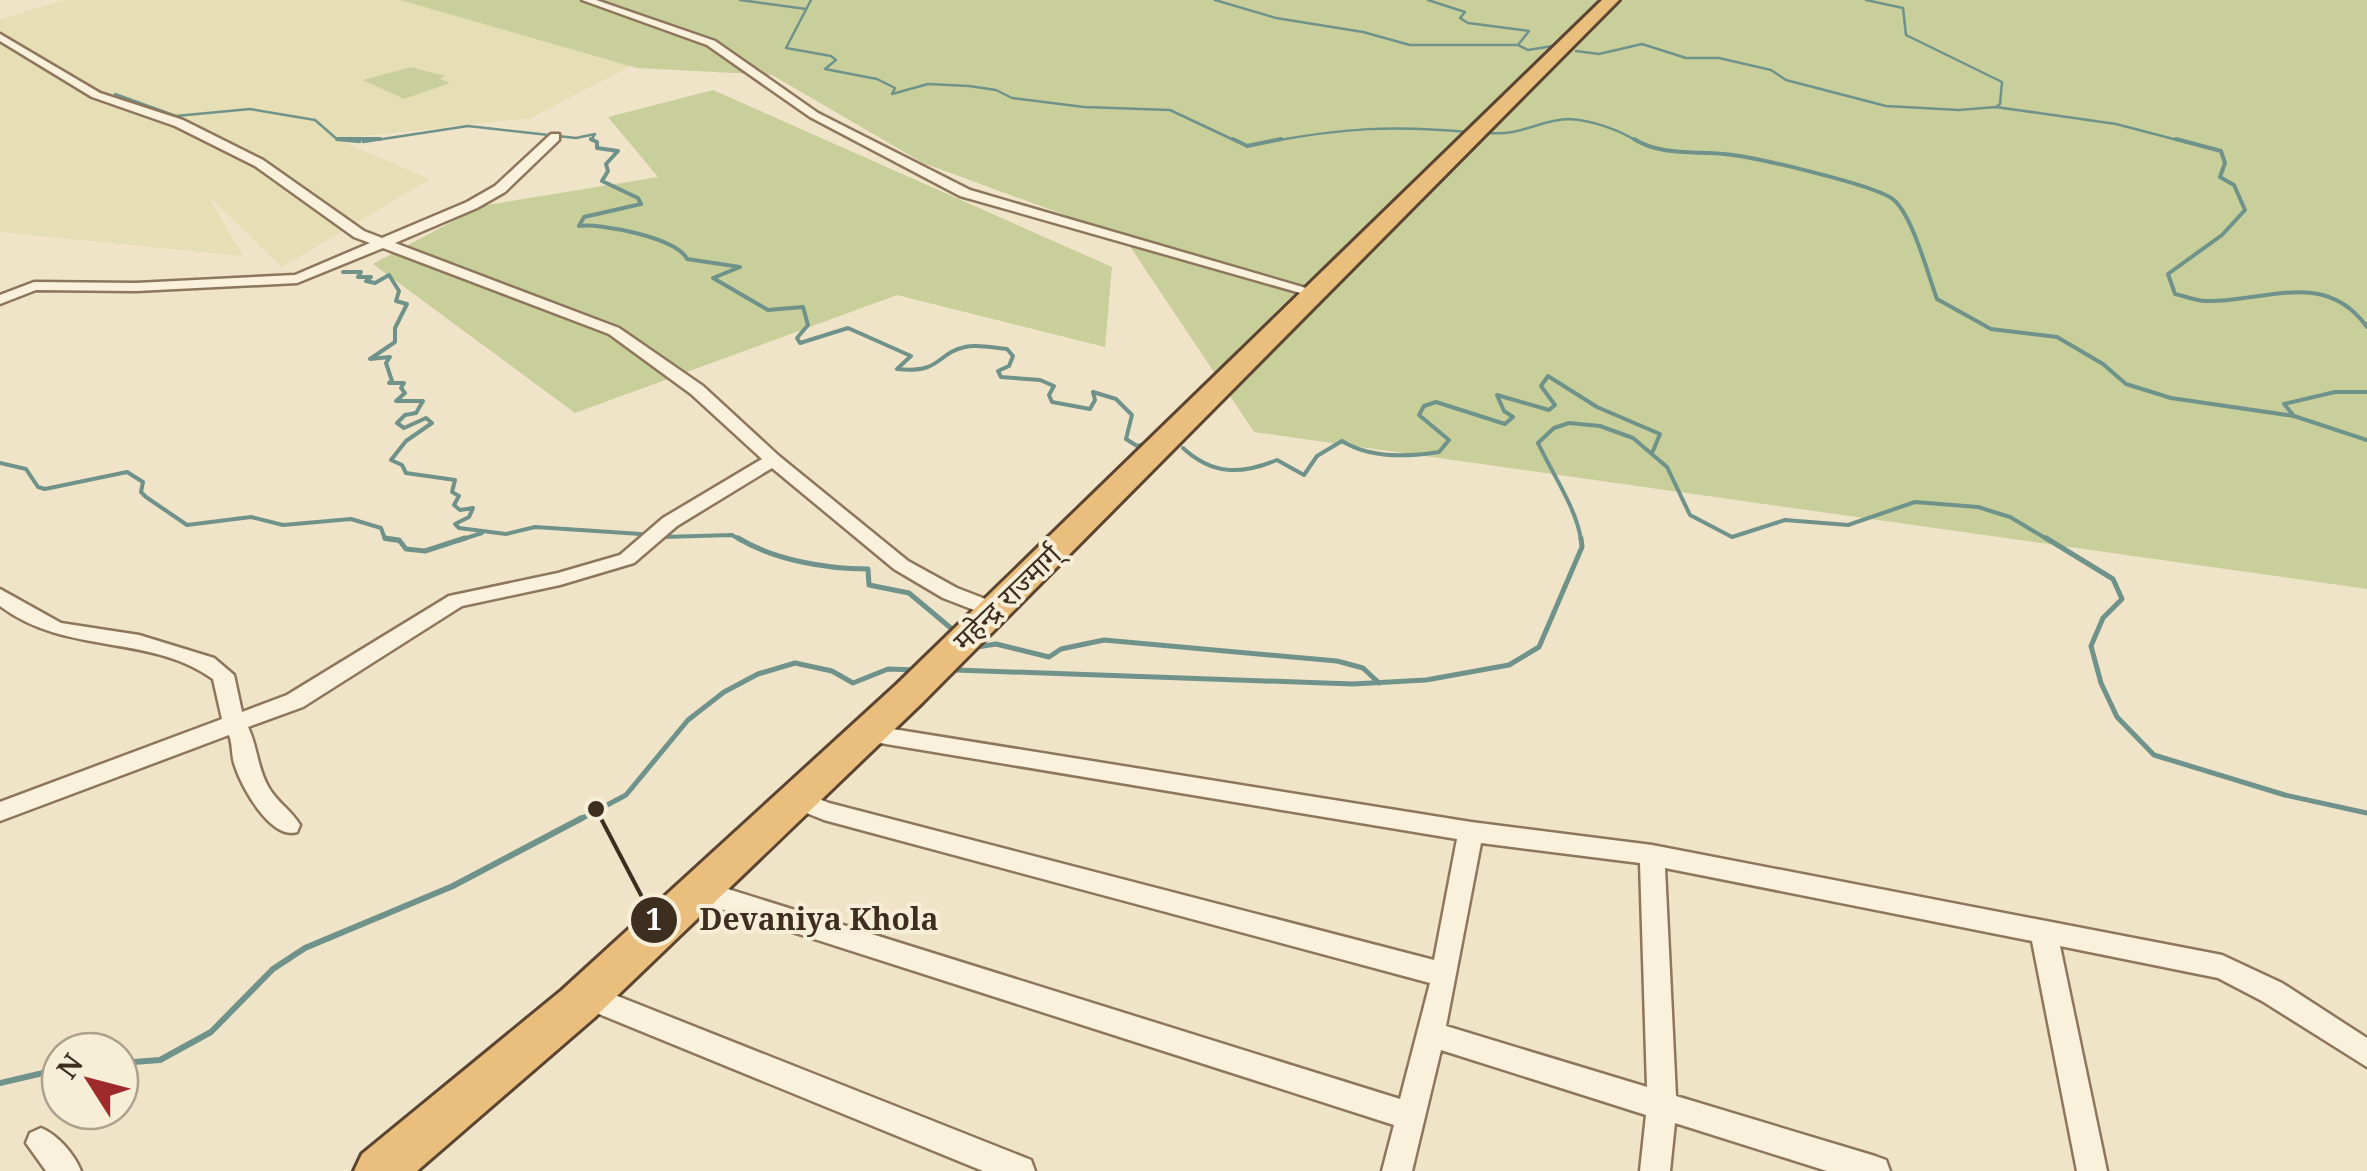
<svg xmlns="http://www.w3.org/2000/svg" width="2367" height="1171" font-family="'Noto Serif','Noto Sans Devanagari',serif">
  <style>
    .farmland { fill: #e6deb5 }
    .green { fill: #c9cf9b }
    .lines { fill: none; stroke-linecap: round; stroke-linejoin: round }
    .stream-far3 { stroke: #6f938a; stroke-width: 2.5 }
    .stream-far2 { stroke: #6f938a; stroke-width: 4 }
    .stream-far1 { stroke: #6f938a; stroke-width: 5 }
    .stream { stroke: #6f938a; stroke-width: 6 }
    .minor-casing { stroke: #8d765c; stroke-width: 5 }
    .trunk-casing { stroke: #5b4430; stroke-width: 6 }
    .minor { fill: #faf1dc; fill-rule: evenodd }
    .trunk { fill: #eabe7c; fill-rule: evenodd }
    .labels { text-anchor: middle; stroke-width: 8; stroke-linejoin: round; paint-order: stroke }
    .street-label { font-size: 28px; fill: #3d2e20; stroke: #f7eed8 }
    .leader { fill: none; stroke: #3d2e20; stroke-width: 4 }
    .callout-dot { fill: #3d2e20; stroke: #f7eed8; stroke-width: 4 }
    .mark-label { font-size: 30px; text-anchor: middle; font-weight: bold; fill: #fff }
    .callout-label { font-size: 30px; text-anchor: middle; font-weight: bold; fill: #3d2e20; stroke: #f7eed8; stroke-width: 8; stroke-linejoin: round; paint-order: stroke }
  </style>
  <rect width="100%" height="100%" fill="#f0e4c8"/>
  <path class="farmland" d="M65 0H478L675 43 531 118 336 139 430 179 282 267 208 196 243 256 0 232V19Z"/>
  <g class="green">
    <path d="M400 0H2367V589L1254 432 1123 236 923 163 772 75 637 68Z"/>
    <path d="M411 67 445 76 440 79 450 83 404 99 363 80Z"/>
    <path d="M713 90 1112 267 1105 347 897 295 575 413 373 264 481 206 658 177 608 117Z"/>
  </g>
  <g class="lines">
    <g class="stream-far3">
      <path d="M740 0 806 9"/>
      <path d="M811 0 786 48 831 56 836 60 825 69 877 79 895 88 892 94 928 84 969 86 996 90 1012 98 1084 107 1170 110 1238 142"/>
      <path d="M1215 0 1276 18 1363 32 1410 45H1518"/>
      <path d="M1428 0 1465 12 1460 18 1468 23 1529 31 1518 45 1528 50 1553 46"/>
      <path d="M1866 0 1903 8 1906 35 2002 82 2000 104 1996 107"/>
      <path d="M1576 51 1599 54 1642 44 1686 58H1719L1771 70 1786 80 1886 106 1959 110 1996 107 2116 124 2185 142"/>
      <path d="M115 94 176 116 250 109 315 120 338 140 360 142"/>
      <path d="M1490 133C1521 136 1542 119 1569 119 1591 120 1620 130 1638 142"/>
      <path d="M363 142 468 126 576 138 595 134 591 140 596 142"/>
      <path d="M1269 142C1342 128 1394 125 1468 132"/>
    </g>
    <g class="stream-far2">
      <path d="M337 139H380"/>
      <path d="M591 139 597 142V148L618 151 606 164 608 171 602 181 638 198 641 204 584 217 579 226C601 223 677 238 687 259L740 267 713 278 768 310 803 307 808 325 797 338 800 343 848 328 911 356 897 369C942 374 936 353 965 347 977 344 995 348 1007 349L1013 356 1009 366 998 371 1001 377 1040 380 1054 386 1049 395 1052 402 1090 409 1095 400 1093 392 1116 399 1132 415 1126 439 1137 446 1150 443"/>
      <path d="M1233 139 1247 146 1281 139"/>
      <path d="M1634 139C1661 156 1693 151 1724 154 1750 156 1877 185 1894 200 1913 217 1928 275 1937 299L1991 329 2057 337 2103 364 2126 384 2171 398 2294 416"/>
      <path d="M2176 139 2221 151 2225 163 2220 177 2234 185 2245 210 2222 235 2168 274 2175 294C2185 296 2196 301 2206 301 2265 302 2325 268 2367 327"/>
      <path d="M343 272H361L358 277H371L366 281 375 283 389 275 399 291 396 301 407 304 395 328V342L370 359 390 357 386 363 392 381 389 383H404L401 388 405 393 396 401H423L416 413 405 415 397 423 404 428 426 418 432 423 406 441 391 460 402 465 406 473 455 480 452 492 459 496 454 505 460 510 473 508 469 517 455 524 459 528 506 534 535 527 641 534"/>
      <path d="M2367 392H2335L2284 404 2294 416 2367 440"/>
      <path d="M1183 448C1212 475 1241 475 1277 460L1304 475 1317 456 1342 441C1369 458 1408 457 1439 452L1449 440 1419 415 1424 406 1436 402 1505 424 1513 417 1504 411 1497 395 1549 410 1555 405 1541 386 1548 376 1597 407 1660 434 1653 451"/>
      <path d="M0 463 26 469 38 487 45 489 127 472 143 482 141 492 146 497 187 525 251 517 283 525 351 519 381 528 385 539 400 541"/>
      <path d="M662 537 732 535 742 541"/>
      <path d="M457 541 482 533"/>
      <path d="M1581 541C1578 511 1552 473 1538 443L1554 428 1569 423 1600 426 1633 438 1667 467 1690 515 1732 537 1785 520 1848 525 1915 502 1978 507 2010 517 2050 541"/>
    </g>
    <g class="stream-far1">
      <path d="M385 538 399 540 406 549 425 551 465 538"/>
      <path d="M738 538C774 560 826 569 868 569L869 585 909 593 952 629V634"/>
      <path d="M2046 538 2113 579 2122 599 2103 618 2091 646 2101 683 2117 717 2154 755 2285 795 2367 813"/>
      <path d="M971 648 996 644 1049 657 1061 649 1104 640 1337 661 1363 668 1379 683"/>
      <path d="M956 670 1353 684 1426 680 1509 665 1539 647 1582 547 1581 538"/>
      <path d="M577 821 626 795 688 720 724 692 758 674 795 663 832 671 853 683 888 669 917 670"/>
    </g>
    <g class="stream">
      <path d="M120 1063 160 1060 211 1032 273 969 305 948 453 886 582 818"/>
      <path d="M0 1083 60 1069"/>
    </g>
    <g class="minor-casing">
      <g id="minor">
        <path d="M582 0H596L715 41 818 113 970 190 1323 293 1316 297 1311 296 960 196 810 117 707 45Z"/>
        <path d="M0 34 100 93 183 120 263 160 364 231 382 238 467 202 495 186 551 134H559V140L505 192 477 208 395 243 619 328 703 386 779 456 908 561 957 588 1001 605 1004 610 994 617 987 615 943 598 894 569 772 468 677 526 634 563 560 585 462 606 303 707 248 727C258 748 257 768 269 788 277 802 292 811 300 825L297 832C271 840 242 788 235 766 231 756 233 745 229 735L0 821V802L222 719 213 679C149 633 66 656 0 606V589L61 623 139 635 214 658 234 675 242 712 287 695 449 596 558 573 620 555 663 518 762 459 691 394 609 334 383 248 297 283 136 291 36 290 0 304V295L34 282 136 283 295 275 370 243 354 237 255 166 175 126 92 97 0 41Z"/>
        <path d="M868 725 1471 822 1652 845 2222 955 2282 983 2367 1038V1067L2262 1001 2218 978 2060 946 2107 1171H2077L2032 941 1665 868 1676 1096 1875 1156 1886 1160 1890 1171H1827L1675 1123 1670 1171H1640L1646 1115 1441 1050 1412 1171H1382L1394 1125 699 902 690 898 686 891 690 884 699 880 1400 1099 1430 983 824 820 789 806 785 799 789 792 797 790 829 803 1434 960 1457 839 868 741 860 739 857 733 860 727ZM1481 843 1640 863 1647 1087 1446 1026Z"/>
        <path d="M587 984 1031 1160 1035 1171H983L577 1005 573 996 577 987Z"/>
        <path d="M41 1128C58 1135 74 1154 81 1171H46L26 1143 30 1133Z"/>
      </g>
    </g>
    <g class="trunk-casing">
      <path id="trunk" d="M1602 0H1619L923 702 594 1018 417 1171H354L362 1154 562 990 897 684Z"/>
    </g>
    <use href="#minor" class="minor"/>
    <use href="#trunk" class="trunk"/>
  </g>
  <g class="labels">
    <g class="street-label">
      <text transform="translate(1007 598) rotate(-44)" y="10">महेन्द्र राज्मार्ग्</text>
    </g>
  </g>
  <path class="leader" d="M596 809L654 920"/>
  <g class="callout-dot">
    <circle cx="596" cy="809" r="10"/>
    <circle cx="654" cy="920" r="25"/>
  </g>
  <g class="mark-label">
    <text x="654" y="930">1</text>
  </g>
  <g class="callout-label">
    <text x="819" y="930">Devaniya Khola</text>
  </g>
  <g transform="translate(90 1081) rotate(306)"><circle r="48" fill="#f7eed8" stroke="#ada18e" stroke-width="2.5"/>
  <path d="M0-8L18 38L0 25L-18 38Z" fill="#9e2a2b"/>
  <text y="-15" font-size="28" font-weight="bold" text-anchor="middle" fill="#3d2e20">N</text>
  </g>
</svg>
